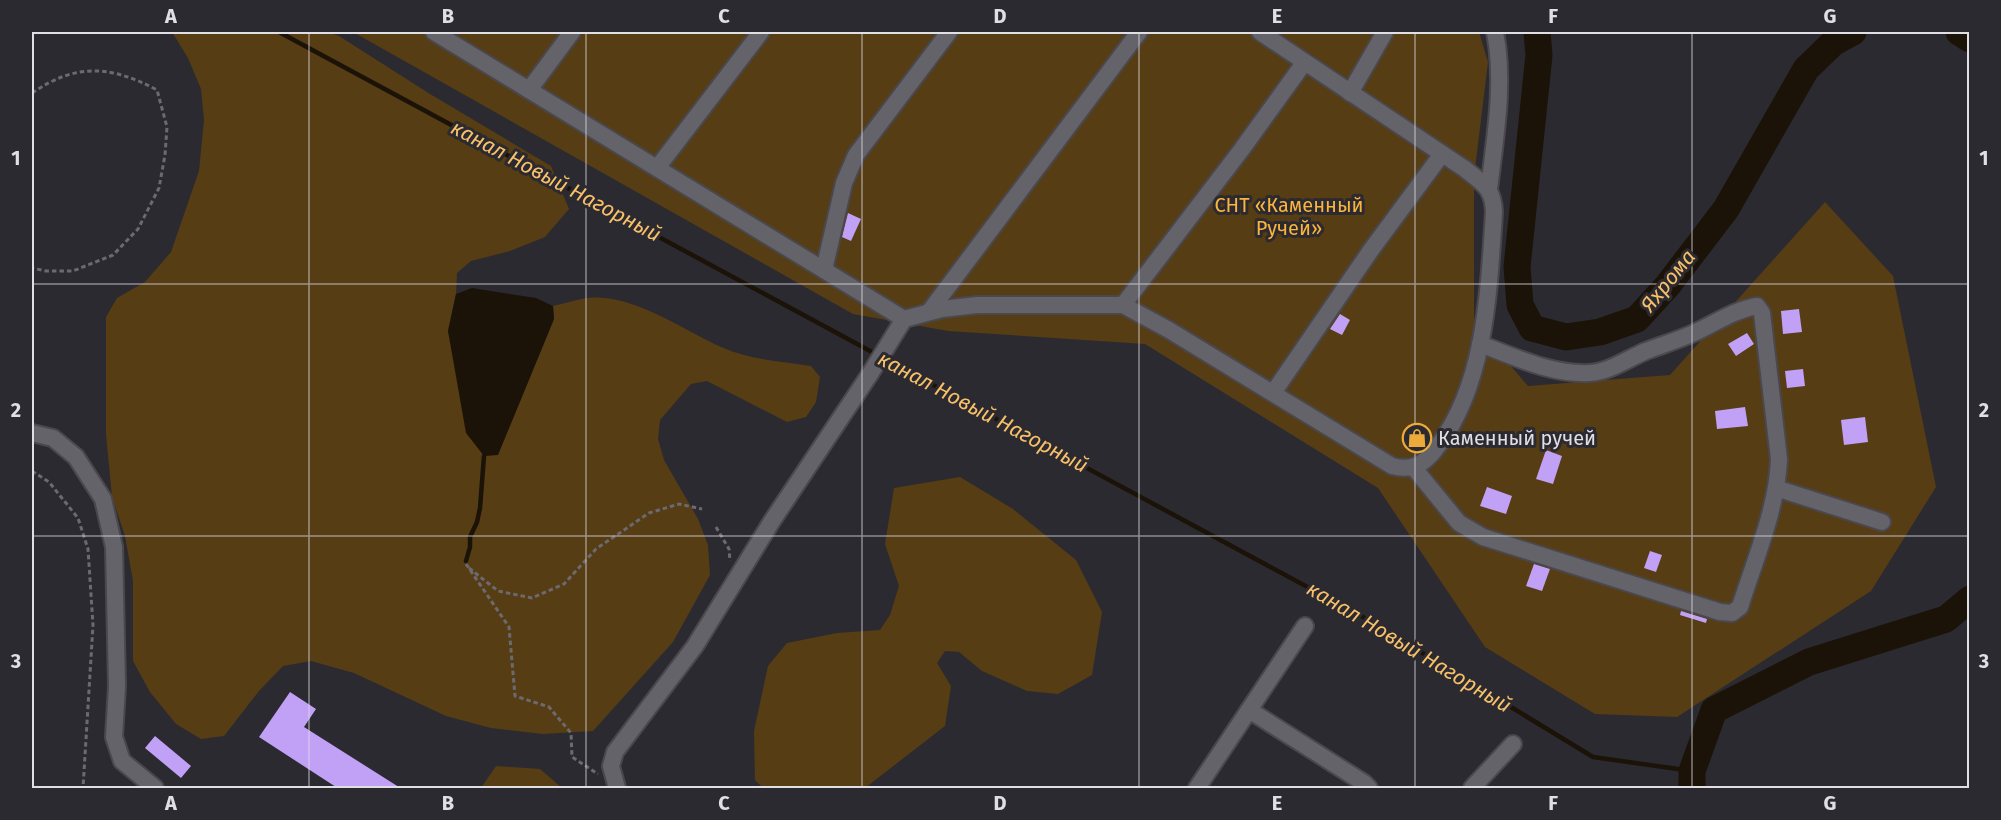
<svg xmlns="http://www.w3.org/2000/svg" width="2001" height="820" font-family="'Fira Sans',sans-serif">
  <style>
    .green { fill: #563d14 }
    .water { fill: #1b1307 }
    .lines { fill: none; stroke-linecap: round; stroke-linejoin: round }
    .stream { stroke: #1b1307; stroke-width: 4.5 }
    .river { stroke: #1b1307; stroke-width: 27 }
    .building { fill: #c0a1f6 }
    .minor-casing { stroke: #4a484d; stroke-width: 20 }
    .path { stroke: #6c6a70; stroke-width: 3; stroke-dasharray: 4.5 3; stroke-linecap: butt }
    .minor { stroke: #65636a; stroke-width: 16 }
    .grid { fill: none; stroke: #e0dfe3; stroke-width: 1.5; stroke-opacity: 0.55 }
    .labels { text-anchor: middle; stroke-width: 6; stroke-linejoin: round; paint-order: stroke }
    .park-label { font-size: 20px; fill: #fbb53a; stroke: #2c2a31 }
    .poi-label { font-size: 20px; fill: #e0dfe3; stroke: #2c2a31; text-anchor: start }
    .water-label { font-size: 21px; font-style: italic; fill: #f8c169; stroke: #2c2a31 }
    .neatline { fill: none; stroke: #e0dfe3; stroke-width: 2 }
    .grid-label { font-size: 20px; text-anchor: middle; font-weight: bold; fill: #e0dfe3 }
  </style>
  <rect width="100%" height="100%" fill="#2c2a31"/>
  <g class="green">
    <path d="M172 32H327L339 36 430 94 551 166 569 209 545 237 510 251 471 261 457 273 456 294 448 331 484 456 498 454 554 319 553 306C564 304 577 299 588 298 632 293 683 330 721 347 750 360 780 361 811 366L820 377 816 402 806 417 787 422 707 381 691 384 660 420 658 439 664 460 698 519 708 545 710 575 673 642 593 731 543 734 491 728 446 716 354 673 311 661 283 666 259 691 224 736 201 739 176 724 150 692 133 661V581L125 536 112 497 106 434V317L117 298 145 282 171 252 199 171 204 120 201 89 188 58Z"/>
    <path d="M353 32H1479L1488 62 1474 177V323L1528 386 1670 375 1825 202 1893 276 1936 487 1871 591 1677 717 1595 714 1485 647 1378 488 1145 344 948 331 853 314Z"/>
    <path d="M960 477 1013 509 1076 560 1102 612 1092 675 1058 694 1027 691 982 671 959 652 945 651 937 663 951 686 945 726 865 788H763L755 780 754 731 768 666 787 643 837 633 880 630 890 615 899 586 885 544 894 488Z"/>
    <path d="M496 766 540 769 562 788H481Z"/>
  </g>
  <path class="water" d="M472 288 536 298 553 306 554 319 498 455 484 456 466 433 448 331 456 294Z"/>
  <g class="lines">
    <g class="stream">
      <path d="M279 32 1363 617 1593 757 1692 771"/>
      <path d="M466 561 470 547V537L477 522 480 508 484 456"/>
    </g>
    <g class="river">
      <path d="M1537 32 1539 55 1517 267 1520 305 1532 328 1566 337 1600 332 1637 319 1668 285 1726 209 1806 69 1833 43 1853 32"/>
      <path d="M1959 32 1970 39"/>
      <path d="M1692 788V771L1714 710 1809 662 1946 619 1970 599"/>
    </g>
  </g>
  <g class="building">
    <path d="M848 213 861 219 851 241 842 237Z"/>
    <path d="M1799 309 1802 332 1783 334 1781 311Z"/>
    <path d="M1340 314 1350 320 1342 335 1330 329Z"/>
    <path d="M1747 333 1754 344 1736 356 1728 344Z"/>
    <path d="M1803 369 1805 386 1787 388 1785 371Z"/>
    <path d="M1745 407 1748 426 1717 429 1715 411Z"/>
    <path d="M1865 417 1868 442 1844 445 1841 420Z"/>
    <path d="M1546 450 1562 456 1553 484 1536 479Z"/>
    <path d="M1487 487 1512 496 1506 514 1480 506Z"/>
    <path d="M1650 551 1662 555 1656 572 1644 568Z"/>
    <path d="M1534 564 1550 569 1542 591 1526 586Z"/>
    <path d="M1681 611 1707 619 1706 623 1680 615Z"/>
    <path d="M290 692 316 709 304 727 402 789H339L259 737Z"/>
    <path d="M155 736 191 766 181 778 145 748Z"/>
  </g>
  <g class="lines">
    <g class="minor-casing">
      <g id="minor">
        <path d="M434 32 904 319"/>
        <path d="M529 90 572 32"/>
        <path d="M1350 93 1385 32"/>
        <path d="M657 168 761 32"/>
        <path d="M1489 189C1495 138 1505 82 1495 32"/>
        <path d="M824 270 844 183 856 155 949 32"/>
        <path d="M1123 305 1242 149 1304 63"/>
        <path d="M929 312 1139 32"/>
        <path d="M1273 393 1371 250 1442 154"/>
        <path d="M32 433 53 438 76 457 103 499 114 547 117 686 114 737 122 761 155 788"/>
        <path d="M1414 468 1459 523 1483 537 1720 612 1732 613 1740 607C1755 559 1777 509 1779 459L1762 313 1757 306C1734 310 1714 324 1694 333 1678 340 1662 345 1646 351 1629 358 1609 372 1590 373 1552 375 1515 357 1480 344"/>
        <path d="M1776 488 1882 522"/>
        <path d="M1249 710 1364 783 1369 788"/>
        <path d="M617 788 611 766 615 752 695 646 772 521 870 374 904 319 942 309 977 305H1123L1169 330 1392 466C1413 472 1426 463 1438 446 1486 383 1489 288 1494 212 1493 187 1483 184 1465 169L1260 32"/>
        <path d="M1197 788 1305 626"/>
        <path d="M1472 788 1513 744"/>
      </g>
    </g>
    <g class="path">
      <path d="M32 93C76 63 110 65 157 90L167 127 165 155 159 188 138 229 113 255 73 271H46L32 268"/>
      <path d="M32 471 49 482 78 518 88 549 93 625 83 788"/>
      <path d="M716 527 729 549 730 561"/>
      <path d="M466 564 509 627 515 696 549 707 571 733 572 757 598 774"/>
      <path d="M469 568 498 591 532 598 564 584 596 549 649 513 679 504 702 509"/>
    </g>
    <use href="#minor" class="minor"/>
  </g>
  <path class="grid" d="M309 32V788M586 32V788M862 32V788M1139 32V788M1415 32V788M1692 32V788M32 284H1970M32 536H1970"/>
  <defs>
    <g id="shop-ring" transform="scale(1.5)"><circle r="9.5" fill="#2c2a31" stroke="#ebaa39" stroke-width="1.5"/><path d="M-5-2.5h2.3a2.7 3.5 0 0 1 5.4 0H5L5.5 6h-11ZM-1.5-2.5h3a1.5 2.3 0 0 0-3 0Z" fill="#ebaa39"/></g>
  </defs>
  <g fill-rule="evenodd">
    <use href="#shop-ring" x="1417" y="438"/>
  </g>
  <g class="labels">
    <g class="park-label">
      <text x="1289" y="212">СНТ «Каменный<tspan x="1289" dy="23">Ручей»</tspan></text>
    </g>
    <g class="poi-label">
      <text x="1438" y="445">Каменный ручей</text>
    </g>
    <g class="water-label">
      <text transform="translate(556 181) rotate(28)" y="7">канал Новый Нагорный</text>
      <text transform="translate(1668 281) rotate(-51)" y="7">Яхрома</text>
      <text transform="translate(983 412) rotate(28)" y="7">канал Новый Нагорный</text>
      <text transform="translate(1409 647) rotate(31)" y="7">канал Новый Нагорный</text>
    </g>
  </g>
  <rect width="2001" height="820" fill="none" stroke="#2c2a31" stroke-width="66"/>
  <rect x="33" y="33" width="1935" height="754" class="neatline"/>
  <g class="grid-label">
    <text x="171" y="23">A</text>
    <text x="448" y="23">B</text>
    <text x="724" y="23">C</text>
    <text x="1000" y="23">D</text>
    <text x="1277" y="23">E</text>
    <text x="1553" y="23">F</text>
    <text x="1830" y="23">G</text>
    <text x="16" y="165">1</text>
    <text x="1984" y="165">1</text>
    <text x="16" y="417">2</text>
    <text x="1984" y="417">2</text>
    <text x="16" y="668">3</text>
    <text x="1984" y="668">3</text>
    <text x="171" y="810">A</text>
    <text x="448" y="810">B</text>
    <text x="724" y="810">C</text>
    <text x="1000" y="810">D</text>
    <text x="1277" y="810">E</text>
    <text x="1553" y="810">F</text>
    <text x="1830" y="810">G</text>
  </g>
</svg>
